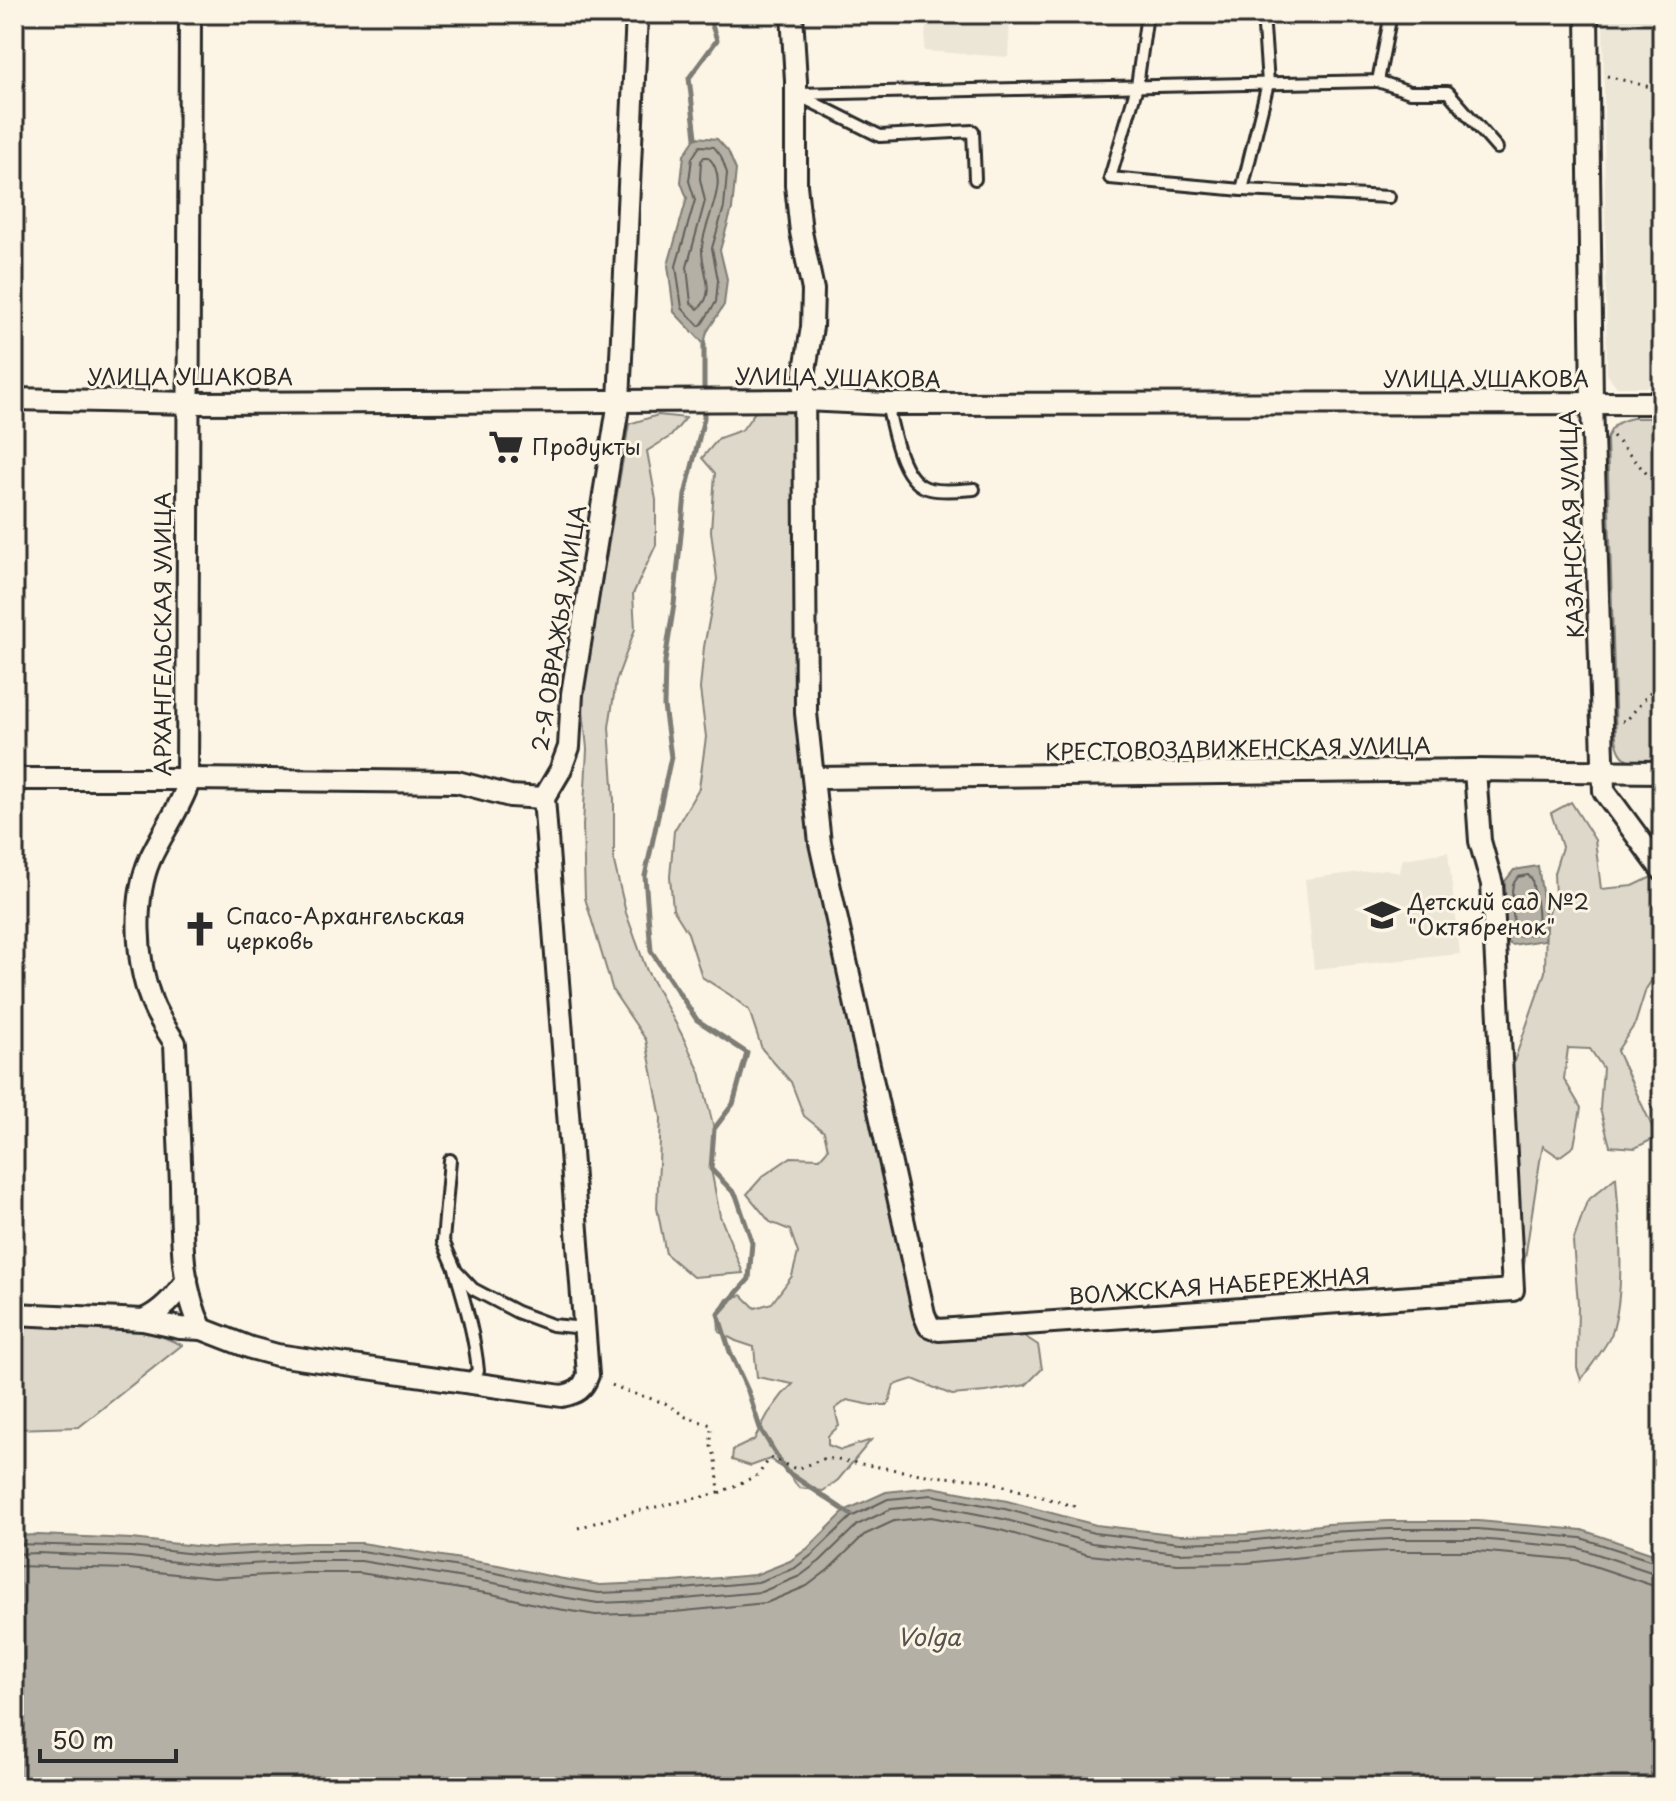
<svg xmlns="http://www.w3.org/2000/svg" width="1676" height="1801" font-family="'Playpen Sans',sans-serif">
  <style>
    .built { fill: #ece6d7 }
    .green { fill: #ded8ca; stroke: #84827a; stroke-width: 2 }
    .water { fill: #b4b0a5; stroke: #7d7b74; stroke-width: 2 }
    .lines { fill: none; stroke-linecap: round; stroke-linejoin: round }
    .shore { stroke: #62605c; stroke-width: 2 }
    .stream { stroke: #7d7b74; stroke-width: 5 }
    .service-casing { stroke: #2b2b2b; stroke-width: 16 }
    .minor-casing { stroke: #2b2b2b; stroke-width: 26 }
    .path { stroke: #2b2b2b; stroke-width: 3; stroke-dasharray: 2 6; stroke-linecap: butt }
    .service { stroke: #fcf5e5; stroke-width: 10 }
    .minor { stroke: #fcf5e5; stroke-width: 20 }
    .labels { text-anchor: middle; stroke-width: 6; stroke-linejoin: round; paint-order: stroke }
    .street-label { font-size: 22px; fill: #2b2b2b; stroke: #fcf5e5 }
    .poi-label { font-size: 22px; fill: #2b2b2b; stroke: #fcf5e5; text-anchor: start }
    .water-label { font-size: 24px; font-style: italic; fill: #545350; stroke: #fcf5e5 }
  </style>
  <rect width="100%" height="100%" fill="#fcf5e5"/>
  <filter id="ink" filterUnits="userSpaceOnUse"><feTurbulence type="fractalNoise" baseFrequency=".0125" numOctaves="2"/><feDisplacementMap in="SourceGraphic" scale="16" xChannelSelector="R" yChannelSelector="G"/><feConvolveMatrix kernelMatrix="1 2 1 2 8 2 1 2 1" color-interpolation-filters="sRGB"/></filter>
  <g filter="url(#ink)">
    <g class="built">
      <path d="M927 14H1017V17L1010 18 1008 57 924 51Z"/>
      <path d="M1603 14H1662V387H1617L1607 374Z"/>
      <path d="M1448 852 1460 954 1314 969 1305 879 1386 869 1399 873 1403 859Z"/>
    </g>
    <g class="green">
      <path d="M800 407 801 712 926 1328H1012L1038 1345 1042 1369 1026 1385 985 1392 952 1395 913 1379 894 1385 888 1405H871L847 1400 835 1409 839 1426 828 1436V1445L841 1450 871 1440 838 1480 823 1491 799 1488 786 1471 770 1459 751 1466 732 1460 733 1450 754 1440 768 1414 783 1394 793 1384 757 1377 754 1347 736 1341 719 1332 718 1314 727 1299 742 1295 755 1308 772 1303 792 1276 798 1253 790 1230 770 1222 747 1194 763 1176 791 1157 820 1158 828 1149 824 1132 804 1116 791 1082 762 1049 749 1010 730 995 702 977 688 933 673 909 670 877 674 831 699 788 706 737 700 689 704 647 717 579 711 531 715 473 702 458 719 438 742 430 758 408Z"/>
      <path d="M658 415 686 418 671 436 647 451 656 500V545L633 594 635 629 616 681 609 727 614 800V862L626 913 647 971 681 1033 700 1072 714 1129 711 1169 720 1216 743 1273 693 1277 666 1254 657 1208 661 1118 646 1040 613 991 585 898 583 826 587 749 582 699 629 424Z"/>
      <path d="M1633 418H1662V763C1638 763 1620 767 1616 738L1607 439C1612 425 1618 421 1633 418Z"/>
      <path d="M1571 802 1595 840 1601 889 1633 886 1658 874 1662 880V965L1646 989 1635 1024 1617 1051 1657 1137 1635 1148 1610 1146 1600 1109 1603 1068 1590 1049 1568 1048 1564 1079 1581 1108 1574 1146 1559 1157 1543 1146 1540 1161 1522 1278 1520 1277 1509 1076 1545 972 1546 918 1555 897 1554 873 1562 847 1551 813Z"/>
      <path d="M1616 1177C1619 1222 1626 1290 1612 1333 1606 1348 1590 1366 1581 1380L1577 1368 1578 1304 1573 1242 1587 1201Z"/>
      <path d="M14 1321 137 1326 182 1345 79 1427 14 1429Z"/>
    </g>
    <g class="water">
      <path d="M696 137 717 139 728 151 736 170 732 209 720 250 727 279 724 305 707 332 704 344 674 312 668 265 687 198 681 182 684 155Z"/>
      <path d="M1538 866 1546 918 1545 940 1512 945 1506 942 1505 881 1514 870Z"/>
      <path d="M932 1487 1007 1501 1096 1525 1180 1535 1245 1534 1328 1524 1389 1521H1478L1582 1530 1662 1557V1787H14V1536L38 1535 132 1539 214 1548 305 1543H362L498 1565 558 1578 600 1585 672 1582 755 1575 790 1561 808 1548 846 1510 886 1492Z"/>
    </g>
    <g class="lines">
      <g class="shore">
        <path d="M700 146 714 147 721 156 727 173 724 207 712 248 718 280 716 302 702 324 699 326 682 308 676 266 695 200 689 181 692 158Z"/>
        <path d="M704 157H708C733 181 702 222 702 249 701 270 718 293 698 309L691 303 687 267 705 201 700 179 701 161Z"/>
        <path d="M1528 875 1532 879C1534 896 1542 919 1534 934L1517 936 1514 932 1512 891 1513 884 1518 877Z"/>
        <path d="M14 1544 131 1547 214 1556 305 1551H362L496 1573 556 1586 599 1593 672 1590 758 1582 795 1568 813 1554 851 1517 888 1499 932 1495 1005 1509 1094 1533 1179 1543 1246 1541 1328 1532 1389 1529H1478L1581 1538 1662 1564"/>
        <path d="M14 1554 38 1553 130 1557 213 1566 306 1561H361L494 1583 555 1596 598 1603 673 1600 761 1592 800 1576 820 1561 857 1525 891 1509 931 1505 1003 1519 1092 1543 1178 1553 1246 1551 1329 1542 1390 1539H1477L1579 1548 1654 1573 1662 1574"/>
        <path d="M14 1566 129 1569 213 1578 306 1573H360L492 1594 552 1608 596 1615 674 1612 766 1603 807 1586 828 1570 864 1535 894 1521 931 1517 1000 1530 1089 1555 1177 1564 1247 1563 1330 1554 1390 1551H1477L1576 1560 1651 1585 1662 1586"/>
      </g>
      <g class="stream">
        <path d="M696 137 689 78 717 40 708 14"/>
        <path d="M704 344V395"/>
        <path d="M704 405V418L685 495 674 604 665 661 664 706 671 757 645 876 651 951 697 1020 747 1053 733 1104 714 1129 711 1169 736 1195 752 1242 749 1279 718 1314 730 1352 748 1391 760 1428 786 1471 850 1514"/>
      </g>
      <g class="service-casing">
        <g id="service">
          <path d="M1147 14 1137 86 1110 178 1242 190 1268 83 1263 14"/>
          <path d="M1378 81 1410 92H1448L1497 148"/>
          <path d="M796 94 1378 81 1391 14"/>
          <path d="M798 95 880 136 973 131 975 179"/>
          <path d="M1242 190 1389 197"/>
          <path d="M887 404C893 428 900 483 930 489 944 492 960 490 974 489"/>
          <path d="M450 1160 443 1241 456 1271 473 1289 517 1312 552 1325 585 1328"/>
          <path d="M456 1273C466 1306 475 1338 478 1371L467 1382"/>
        </g>
      </g>
      <g class="minor-casing">
        <g id="minor">
          <path d="M190 14 187 787C177 813 161 835 150 859 133 898 136 961 151 1000 156 1015 166 1029 175 1043 177 1090 179 1137 181 1185 182 1232 180 1286 202 1329"/>
          <path d="M792 14 796 81V185L801 232 813 290 812 327 804 376 806 713 820 843 924 1314 929 1326 939 1330 1513 1290 1492 884 1480 841 1475 770"/>
          <path d="M1587 14 1592 402 1604 791 1662 870"/>
          <path d="M14 399 189 403 805 400 887 404 1662 403"/>
          <path d="M814 778 1475 770 1662 772"/>
          <path d="M14 779H187L457 782 510 796 544 798"/>
          <path d="M14 1314 143 1320 180 1328 202 1329 251 1348 277 1355 562 1396C577 1393 583 1389 588 1375L544 798 560 771 569 747 572 694 619 401 637 14"/>
          <path d="M143 1320C162 1312 175 1296 187 1280"/>
        </g>
      </g>
      <g class="path">
        <path d="M1607 76 1662 90"/>
        <path d="M1613 436 1662 491"/>
        <path d="M1622 721H1626L1662 678"/>
        <path d="M719 1493 758 1475 770 1458 796 1469 826 1458 932 1476 984 1480 1080 1508"/>
        <path d="M578 1528 624 1514 719 1493 716 1459 711 1446V1425L686 1417 665 1403 629 1392 607 1383"/>
      </g>
      <use href="#service" class="service"/>
      <use href="#minor" class="minor"/>
    </g>
  </g>
  <defs>
    <g id="supermarket-bare" transform="scale(2.76)"><path d="M-6-5.5h2.5l.6 2H6L4.5 2H-2.5L-4.4-4H-6ZM-1.5 3.2a1.3 1.3 0 1 0 .1 0ZM3 3.2a1.3 1.3 0 1 0 .1 0Z" fill="#2b2b2b" stroke="#fcf5e5" stroke-width="2.5" paint-order="stroke"/></g>
    <g id="school-bare" transform="scale(2.76)"><path d="M0-5L7-2L0 1L-7-2ZM-4 1L0 2.5L4 1V4Q0 6-4 4Z" fill="#2b2b2b" stroke="#fcf5e5" stroke-width="2.5" paint-order="stroke"/></g>
    <g id="church-bare" transform="scale(2.76)"><path d="M-1.2-6h2.4v3.5h3.3v2.4h-3.3V6h-2.4V-.1h-3.3v-2.4h3.3Z" fill="#2b2b2b" stroke="#fcf5e5" stroke-width="2.5" paint-order="stroke"/></g>
  </defs>
  <g fill-rule="evenodd">
    <use href="#supermarket-bare" x="506" y="447"/>
    <use href="#school-bare" x="1382" y="915"/>
    <use href="#church-bare" x="200" y="929"/>
  </g>
  <g class="labels">
    <g class="street-label">
      <text x="190" y="385">УЛИЦА УШАКОВА</text>
      <text transform="translate(838 378) rotate(1)" y="8">УЛИЦА УШАКОВА</text>
      <text x="1486" y="387">УЛИЦА УШАКОВА</text>
      <text transform="translate(1572 524) rotate(-92)" y="8">КАЗАНСКАЯ УЛИЦА</text>
      <text transform="translate(559 628) rotate(-81)" y="8">2-Я ОВРАЖЬЯ УЛИЦА</text>
      <text transform="translate(163 634) rotate(-90)" y="8">АРХАНГЕЛЬСКАЯ УЛИЦА</text>
      <text transform="translate(1238 749) rotate(-1)" y="8">КРЕСТОВОЗДВИЖЕНСКАЯ УЛИЦА</text>
      <text transform="translate(1219 1286) rotate(-4)" y="8">ВОЛЖСКАЯ НАБЕРЕЖНАЯ</text>
    </g>
    <g class="poi-label">
      <text x="532" y="455">Продукты</text>
      <text x="1408" y="910">Детский сад №2<tspan x="1408" dy="25">"Октябренок"</tspan></text>
      <text x="226" y="924">Спасо-Архангельская<tspan x="226" dy="25">церковь</tspan></text>
    </g>
    <g class="water-label">
      <text x="929" y="1646">Volga</text>
    </g>
  </g>
  <rect width="1676" height="1801" fill="none" stroke="#fcf5e5" stroke-width="48"/>
  <rect x="24" y="24" width="1628" height="1753" fill="none" stroke="#2b2b2b" stroke-width="3" filter="url(#ink)"/>
  <path d="M40 1749v12h136v-12" fill="none" stroke="#2b2b2b" stroke-width="4"/>
  <text x="52" y="1749" font-size="24" fill="#2b2b2b" stroke="#fcf5e5" stroke-width="6" paint-order="stroke">50 m</text>
</svg>
